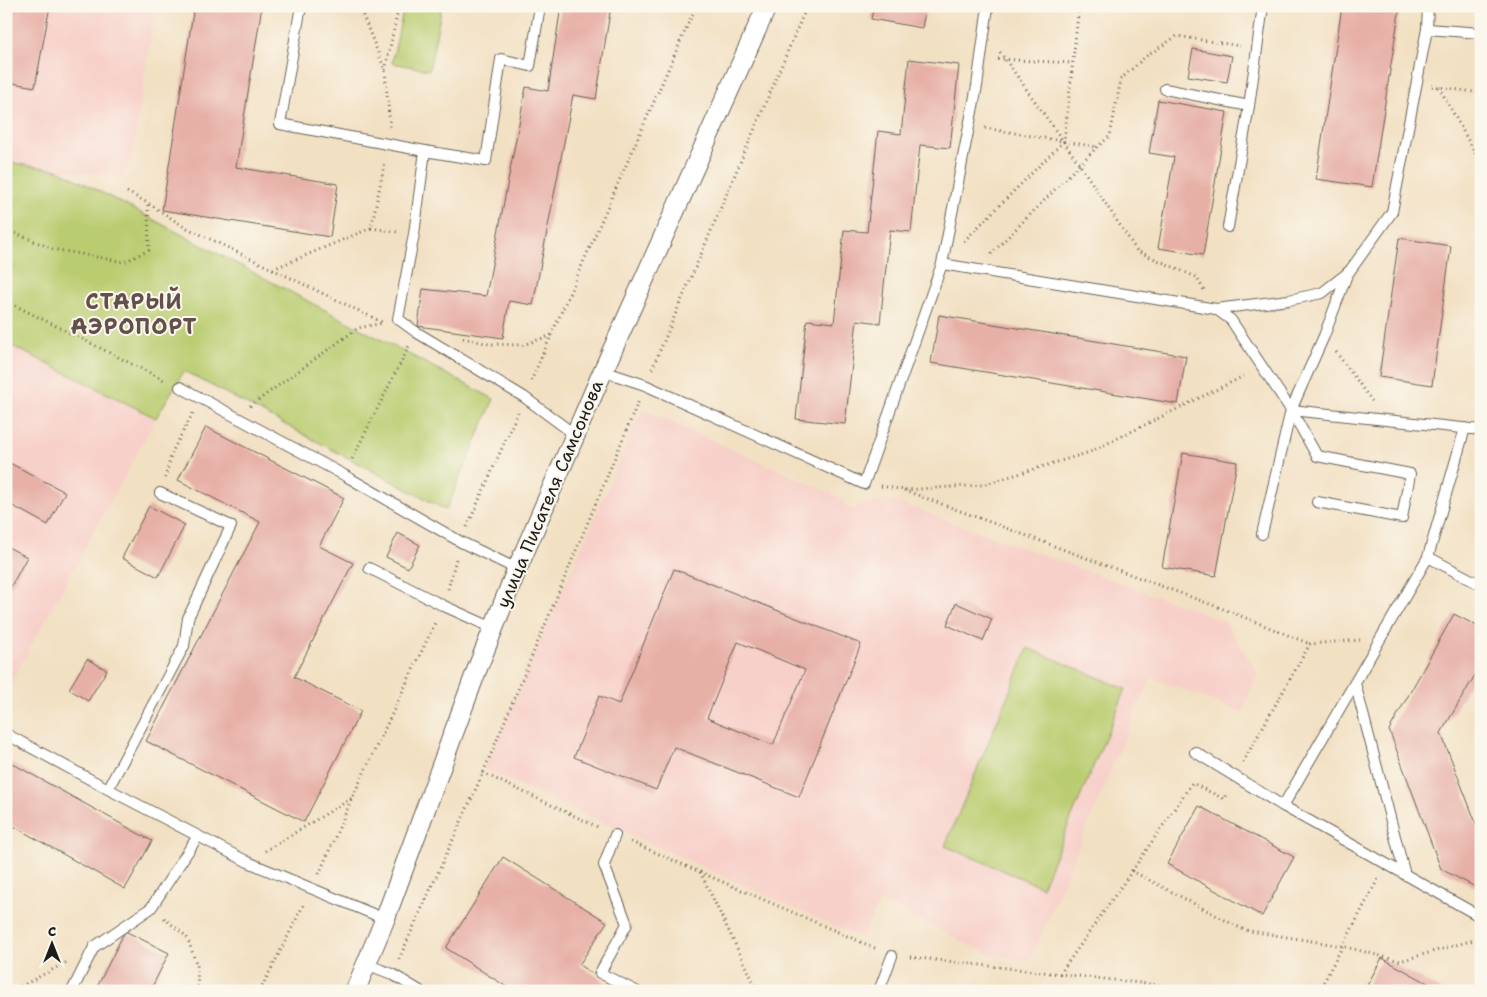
<svg xmlns="http://www.w3.org/2000/svg" width="1487" height="997" font-family="'Shantell Sans',sans-serif">
  <style>
    .built { fill: #f7d0c9 }
    .green { fill: #bacc6f; stroke: #6b7446 }
    .building { fill: #e7b0a7; fill-rule: evenodd }
    .lines { fill: none; stroke-linecap: round; stroke-linejoin: round }
    .lane-casing { stroke: #676156; stroke-width: 12 }
    .street-casing { stroke: #676156; stroke-width: 21 }
    .path { stroke: #676156; stroke-width: 3; stroke-dasharray: 1 4; stroke-linecap: butt }
    .lane { stroke: #fff; stroke-width: 10 }
    .street { stroke: #fff; stroke-width: 19 }
    .labels { text-anchor: middle; stroke-width: 4; stroke-linejoin: round; paint-order: stroke }
    .street-label { font-size: 18px; fill: #1c1c1c; stroke: #fbf7ec }
    .district-label { font-size: 22px; font-weight: bold; letter-spacing: 1px; fill: #63504d; stroke: #fbf7ec }
  </style>
  <rect width="100%" height="100%" fill="#fbf7ec"/>
  <filter id="ink" filterUnits="userSpaceOnUse"><feTurbulence type="fractalNoise" baseFrequency=".02" numOctaves="2"/><feDisplacementMap in="SourceGraphic" scale="10" xChannelSelector="R" yChannelSelector="G"/><feConvolveMatrix kernelMatrix="1 2 1 2 8 2 1 2 1" color-interpolation-filters="sRGB"/></filter>
  <filter id="wash" filterUnits="userSpaceOnUse"><feTurbulence type="fractalNoise" baseFrequency=".0096" numOctaves="4" result="noise"/><feDisplacementMap in="SourceGraphic" scale="20" xChannelSelector="R" yChannelSelector="G"/><feGaussianBlur stdDeviation="1.12" result="paint"/><feColorMatrix in="noise" values="0 0 0 0 0 0 0 0 0 0 0 0 0 0 0 0 0 1.4 0 .05"/><feComposite in="paint" operator="in"/></filter>
  <g filter="url(#wash)">
    <rect width="100%" height="100%" fill="#f2e0c3"/>
    <g class="built">
      <path d="M6 6H155L133 152 123 177 59 170 6 162Z"/>
      <path d="M6 343 156 418 6 692Z"/>
      <path d="M642 409 845 500 843 505 856 510 858 505 894 501 1224 621 1258 673 1242 712 1151 677 1030 961 988 954 881 901 861 937H859L484 769Z"/>
    </g>
    <g class="green">
      <path d="M404 6H442L429 70 392 63Z"/>
      <path d="M6 162 59 170 494 399 446 510 184 371 156 418 6 343Z"/>
      <path d="M1028 648 1126 689 1042 887 945 846Z"/>
    </g>
    <g id="blocks">
      <g class="building">
        <path d="M6 6H50L35 87 6 82Z"/>
        <path d="M194 6H262L236 167 338 184 330 237 162 210Z"/>
        <path d="M561 6H611L596 99 573 95 533 305 509 301 503 338 418 326 423 289 486 296 526 87 548 91Z"/>
        <path d="M874 6H926L922 28 871 19Z"/>
        <path d="M1342 6H1400L1372 187 1316 179Z"/>
        <path d="M1193 49 1232 56 1227 82 1188 76Z"/>
        <path d="M909 59 959 65 950 148 920 145 911 232 890 230 880 323 857 320 845 424 796 419 807 320 834 323 844 230 867 232 878 131 901 134Z"/>
        <path d="M1158 100 1227 112 1203 255 1158 248 1174 157 1149 153Z"/>
        <path d="M1399 238 1451 246 1432 385 1379 377Z"/>
        <path d="M939 315 1186 356 1178 404 931 363Z"/>
        <path d="M206 427 344 498 319 546 353 563 294 677 361 711 304 822 146 741 260 522 178 480Z"/>
        <path d="M1183 453 1237 462 1216 576 1162 567Z"/>
        <path d="M6 461 65 492 48 525 13 506 6 519Z"/>
        <path d="M149 506 185 525 158 577 122 558Z"/>
        <path d="M398 533 420 545 408 568 386 557Z"/>
        <path d="M6 546 27 557 9 590 6 588Z"/>
        <path d="M674 569 861 644 799 797 674 747 656 790 574 757 599 696 619 704ZM738 642 805 670 773 745 707 718Z"/>
        <path d="M956 603 992 619 983 641 947 625Z"/>
        <path d="M1454 614 1481 628V665L1441 733 1481 836V890L1441 869 1389 730Z"/>
        <path d="M87 659 107 670 88 701 69 689Z"/>
        <path d="M6 760 152 841 125 889 6 822Z"/>
        <path d="M1199 806 1294 857 1262 916 1167 864Z"/>
        <path d="M503 857 607 922 579 965 620 991H513L446 948Z"/>
        <path d="M125 931 169 953 150 991H95Z"/>
        <path d="M1382 958 1442 991H1364Z"/>
      </g>
    </g>
  </g>
  <g filter="url(#ink)">
    <use href="#blocks" fill-opacity="0" stroke="#676156" stroke-width="1"/>
    <g class="lines">
      <g class="lane-casing">
        <g id="lane">
          <path d="M301 6 280 124 425 151"/>
          <path d="M540 6 530 66 501 59 486 161 425 151 414 234 398 319 416 332 524 397 574 434"/>
          <path d="M1427 29 1481 33"/>
          <path d="M1165 89 1249 106 1228 227"/>
          <path d="M1249 106 1263 6"/>
          <path d="M942 264 1216 309 1289 300 1322 293 1349 272 1392 212 1427 29 1428 6"/>
          <path d="M1216 309 1231 320 1291 410 1262 534"/>
          <path d="M603 371 645 385 864 484 942 264 977 86 988 6"/>
          <path d="M180 387 344 475 461 542 517 569"/>
          <path d="M1291 410 1317 456 1410 474 1402 518 1317 502"/>
          <path d="M1291 410 1481 430"/>
          <path d="M1291 410 1324 336 1348 272"/>
          <path d="M1465 428 1428 557 1283 806 1481 917"/>
          <path d="M1428 557 1481 585"/>
          <path d="M369 568 444 606 493 628"/>
          <path d="M1355 683 1405 875"/>
          <path d="M6 734 108 789 248 862 385 919"/>
          <path d="M1195 752 1283 806"/>
          <path d="M108 789 184 646 188 618 231 526 160 493"/>
          <path d="M615 835 604 865 627 924 600 973 636 991"/>
          <path d="M366 964 392 974 420 991"/>
          <path d="M72 991 94 947 151 908 198 836"/>
          <path d="M879 991 892 956"/>
        </g>
      </g>
      <g class="street-casing">
        <path id="street" d="M355 991 385 919 476 672 517 569 603 371 767 6"/>
      </g>
      <g class="path">
        <path d="M359 6 385 70 390 127"/>
        <path d="M1000 52 1080 165 1137 251 1196 277 1204 290"/>
        <path d="M998 59 1072 63"/>
        <path d="M385 70 399 6"/>
        <path d="M1432 86 1481 93"/>
        <path d="M1439 87 1481 164"/>
        <path d="M985 128 1097 147"/>
        <path d="M127 192 148 203 183 226 382 322"/>
        <path d="M371 228 398 232"/>
        <path d="M6 229 53 249 124 262 149 250 148 204"/>
        <path d="M964 241 1064 141 1079 6"/>
        <path d="M991 254 1097 147 1110 136 1121 79 1145 57 1177 36 1240 46"/>
        <path d="M273 269 371 228 385 162"/>
        <path d="M6 301 164 380"/>
        <path d="M463 338 489 344 523 345 552 335"/>
        <path d="M1336 352 1372 401"/>
        <path d="M652 369 807 6"/>
        <path d="M531 381 696 6"/>
        <path d="M250 406 358 328 383 323"/>
        <path d="M352 459 409 346"/>
        <path d="M165 478 172 452 193 413"/>
        <path d="M881 486 904 490 982 485 1090 452 1246 375"/>
        <path d="M904 490 1231 612 1310 644"/>
        <path d="M467 527 518 412"/>
        <path d="M448 589 456 559"/>
        <path d="M1243 762 1310 644 1360 640"/>
        <path d="M483 773 600 828"/>
        <path d="M631 842 877 949"/>
        <path d="M265 851 352 798"/>
        <path d="M1132 871 1192 783 1224 799 1227 792"/>
        <path d="M700 872 758 991"/>
        <path d="M319 874 352 798 436 621"/>
        <path d="M164 918 187 937 197 966 198 991"/>
        <path d="M910 957 1211 991"/>
        <path d="M399 959 483 773 639 400"/>
        <path d="M1060 974 1132 871 1244 930 1342 946 1400 961 1481 938"/>
        <path d="M12 991 67 962"/>
        <path d="M260 991 304 904"/>
        <path d="M1319 991 1378 879"/>
      </g>
      <use href="#lane" class="lane"/>
      <use href="#street" class="street"/>
    </g>
  </g>
  <g class="labels">
    <g class="street-label">
      <text transform="translate(550 494) rotate(-67)" y="6">улица Писателя Самсонова</text>
    </g>
    <g class="district-label">
      <text x="134" y="309">СТАРЫЙ<tspan x="134" dy="25">АЭРОПОРТ</tspan></text>
    </g>
  </g>
  <rect width="1487" height="997" fill="none" stroke="#fbf7ec" stroke-width="25"/>
  <g transform="translate(52 944)" stroke="#fbf7ec" stroke-width="4" paint-order="stroke">
  <path d="M0-4L9 19L0 12L-9 19Z" fill="#1c1c1c"/>
  <text y="-8" font-size="14" font-weight="bold" text-anchor="middle" fill="#1c1c1c">С</text>
  </g>
</svg>
